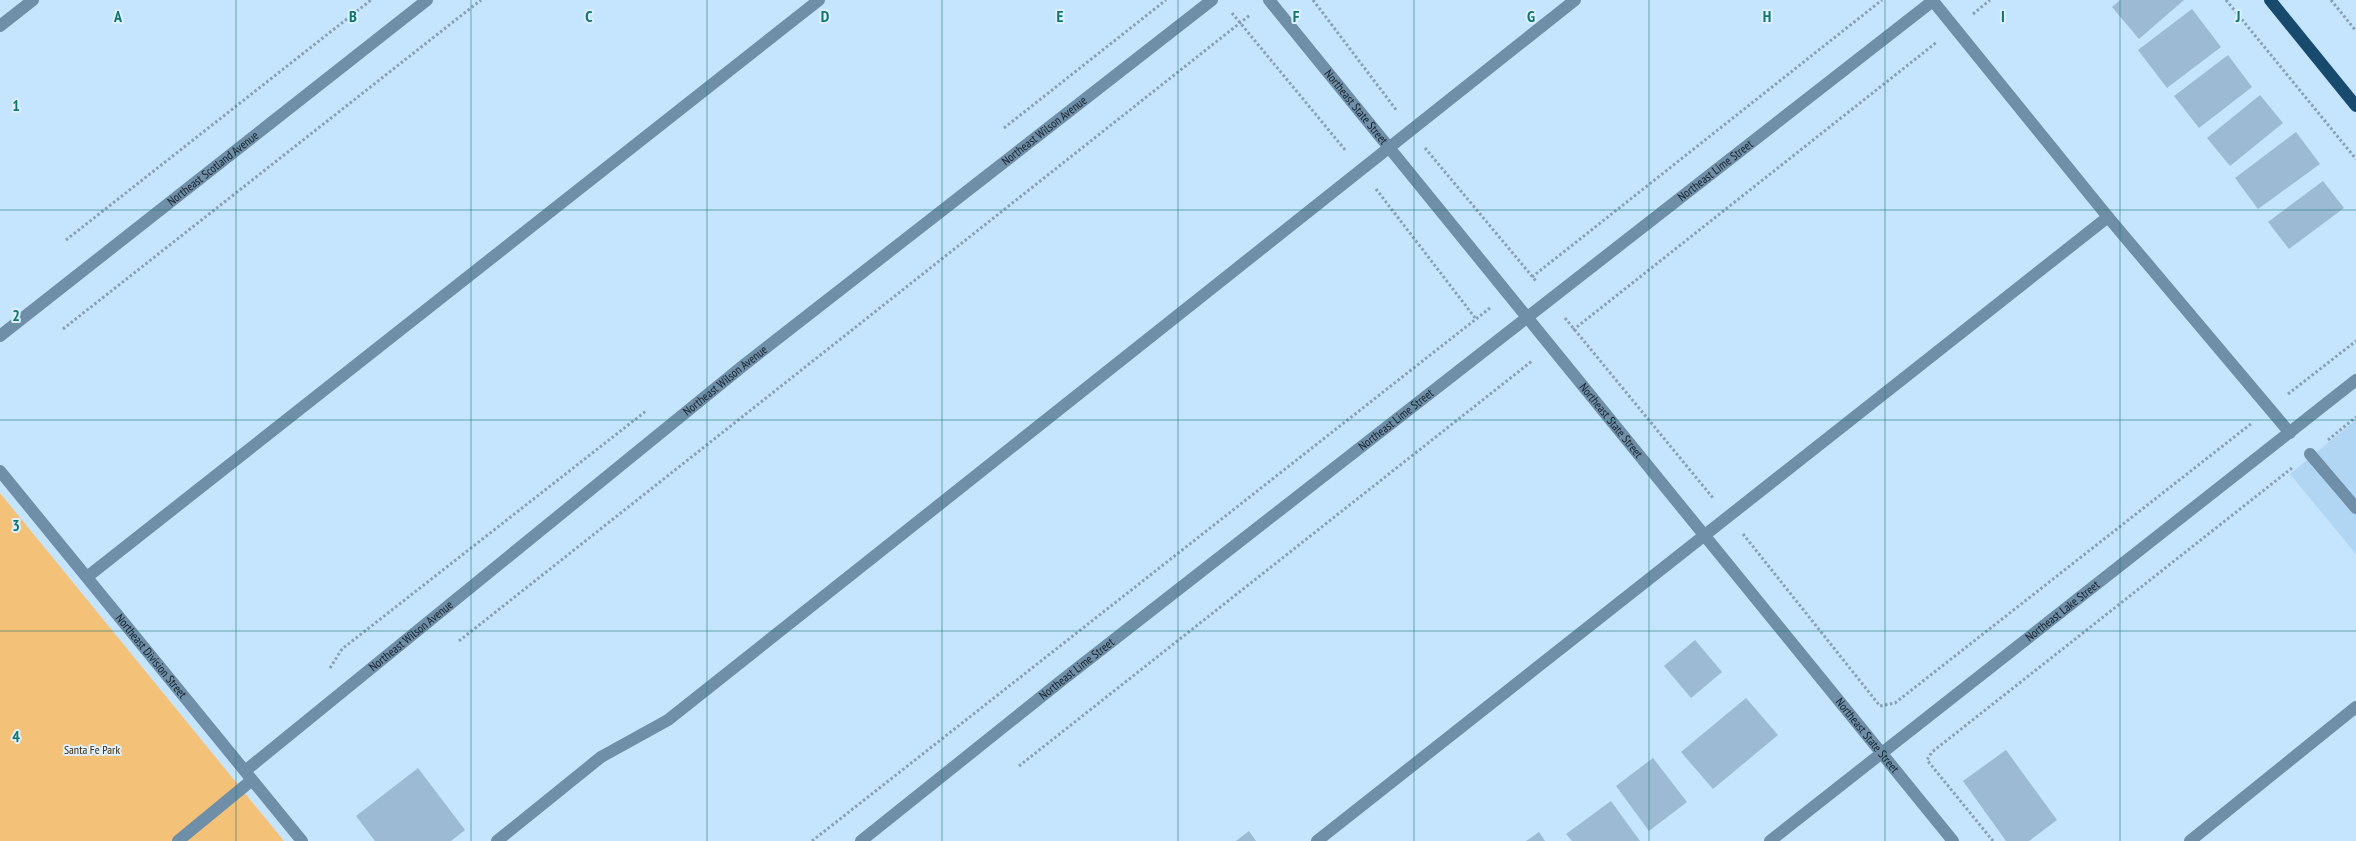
<svg xmlns="http://www.w3.org/2000/svg" width="2356" height="841" font-family="'PT Sans Narrow',sans-serif">
  <style>
    .built { fill: #b1d6f4 }
    .green { fill: #f4c179 }
    .building { fill: #9cbad3 }
    .lines { fill: none; stroke-linecap: round; stroke-linejoin: round }
    .path { stroke: #88a0b3; stroke-width: 3; stroke-dasharray: 2.5 2.5; stroke-linecap: butt }
    .minor { stroke: #6f8ea7; stroke-width: 12 }
    .major { stroke: #174a6c; stroke-width: 12 }
    .grid { fill: none; stroke: #0f766e; stroke-width: 1; stroke-opacity: 0.55 }
    .labels { text-anchor: middle; stroke-width: 4; stroke-linejoin: round; paint-order: stroke }
    .street-label { font-size: 12px; fill: #15212a; stroke: #ddf0ff }
    .park-label { font-size: 12px; fill: #422c09; stroke: #ddf0ff }
    .grid-label { font-size: 16px; text-anchor: middle; font-weight: bold; fill: #0f766e; stroke: #ddf0ff; stroke-width: 4; stroke-linejoin: round; paint-order: stroke }
  </style>
  <rect width="100%" height="100%" fill="#c5e4fd"/>
  <path class="built" d="M2356 420V554L2290 474Z"/>
  <path class="green" d="M0 493 284 841H0Z"/>
  <g class="building">
    <path d="M2120 0H2184L2139 39 2112 7Z"/>
    <path d="M2192 9 2221 47 2167 88 2138 50Z"/>
    <path d="M2228 55 2252 87 2199 128 2174 96Z"/>
    <path d="M2260 95 2283 123 2230 166 2207 138Z"/>
    <path d="M2296 132 2320 164 2258 209 2235 178Z"/>
    <path d="M2323 181 2344 208 2289 249 2268 222Z"/>
    <path d="M1695 640 1722 672 1691 698 1664 666Z"/>
    <path d="M1746 698 1778 735 1713 789 1681 752Z"/>
    <path d="M2006 750 2057 820 2029 841H2006L1963 781Z"/>
    <path d="M1653 758 1687 802 1649 831 1616 786Z"/>
    <path d="M418 768 465 830 451 841H375L356 816Z"/>
    <path d="M1611 801 1640 841H1572L1566 834Z"/>
    <path d="M1249 831 1256 841H1236Z"/>
    <path d="M1539 832 1545 841H1526Z"/>
  </g>
  <g class="lines">
    <g class="path">
      <path d="M1313 0 1397 111"/>
      <path d="M2226 0 2356 159"/>
      <path d="M2331 0 2356 31"/>
      <path d="M1232 13 1346 151"/>
      <path d="M1973 14 1990 0"/>
      <path d="M1004 128 1166 0"/>
      <path d="M1425 148 1536 281"/>
      <path d="M1376 189 1476 319"/>
      <path d="M66 240 371 0"/>
      <path d="M1532 277 1882 0"/>
      <path d="M1565 318 1713 498"/>
      <path d="M63 329 481 0"/>
      <path d="M1573 330 1937 42"/>
      <path d="M2288 394 2356 341"/>
      <path d="M2328 440 2356 417"/>
      <path d="M1743 534 1880 706 1895 703 2252 423"/>
      <path d="M459 641 1250 15"/>
      <path d="M330 668 342 649 646 411"/>
      <path d="M1019 766 1532 361"/>
      <path d="M812 841 1490 308"/>
      <path d="M1993 841 1927 760 1932 752 2292 468"/>
    </g>
    <g class="minor">
      <path id="s1" d="M1269 0 1953 841"/>
      <path d="M1933 1 2108 217 2290 433"/>
      <path d="M0 26 33 0"/>
      <path id="s2" d="M0 336 427 0"/>
      <path d="M2310 454 2356 508"/>
      <path id="s3" d="M0 471 302 841"/>
      <path d="M87 577 819 0"/>
      <path id="s4" d="M245 771 744 365 1212 0"/>
      <path d="M178 841 252 780"/>
      <path d="M497 841 601 757 668 720 1575 0"/>
      <path id="s5" d="M861 841 1061 681 1934 0"/>
      <path d="M1317 841 2108 217"/>
      <path id="s6" d="M1770 841 2356 380"/>
      <path d="M2190 841 2356 707"/>
    </g>
    <path class="major" d="M2270 0 2356 106"/>
  </g>
  <path class="grid" d="M236 0V841M471 0V841M707 0V841M942 0V841M1178 0V841M1414 0V841M1649 0V841M1885 0V841M2120 0V841M0 210H2356M0 420H2356M0 631H2356"/>
  <g class="labels">
    <g class="street-label">
      <text dy="4" stroke="none"><textPath href="#s1" startOffset="138">Northeast State Street</textPath></text>
      <text dy="4" stroke="none"><textPath href="#s4" startOffset="1024">Northeast Wilson Avenue</textPath></text>
      <text dy="4" stroke="none"><textPath href="#s2" startOffset="271">Northeast Scotland Avenue</textPath></text>
      <text dy="4" stroke="none"><textPath href="#s5" startOffset="1086">Northeast Lime Street</textPath></text>
      <text dy="4" stroke="none"><textPath href="#s4" startOffset="619">Northeast Wilson Avenue</textPath></text>
      <text dy="4" stroke="none"><textPath href="#s5" startOffset="681">Northeast Lime Street</textPath></text>
      <text dy="4" stroke="none"><textPath href="#s1" startOffset="542">Northeast State Street</textPath></text>
      <text dy="4" stroke="none"><textPath href="#s6" startOffset="372">Northeast Lake Street</textPath></text>
      <text dy="4" stroke="none"><textPath href="#s4" startOffset="214">Northeast Wilson Avenue</textPath></text>
      <text dy="4" stroke="none"><textPath href="#s3" startOffset="239">Northeast Division Street</textPath></text>
      <text dy="4" stroke="none"><textPath href="#s5" startOffset="276">Northeast Lime Street</textPath></text>
      <text dy="4" stroke="none"><textPath href="#s1" startOffset="948">Northeast State Street</textPath></text>
    </g>
    <g class="park-label">
      <text x="92" y="754">Santa Fe Park</text>
    </g>
  </g>
  <g class="grid-label">
    <text x="118" y="22">A</text>
    <text x="353" y="22">B</text>
    <text x="589" y="22">C</text>
    <text x="825" y="22">D</text>
    <text x="1060" y="22">E</text>
    <text x="1296" y="22">F</text>
    <text x="1531" y="22">G</text>
    <text x="1767" y="22">H</text>
    <text x="2003" y="22">I</text>
    <text x="2238" y="22">J</text>
    <text x="16" y="111">1</text>
    <text x="16" y="321">2</text>
    <text x="16" y="531">3</text>
    <text x="16" y="742">4</text>
  </g>
</svg>
